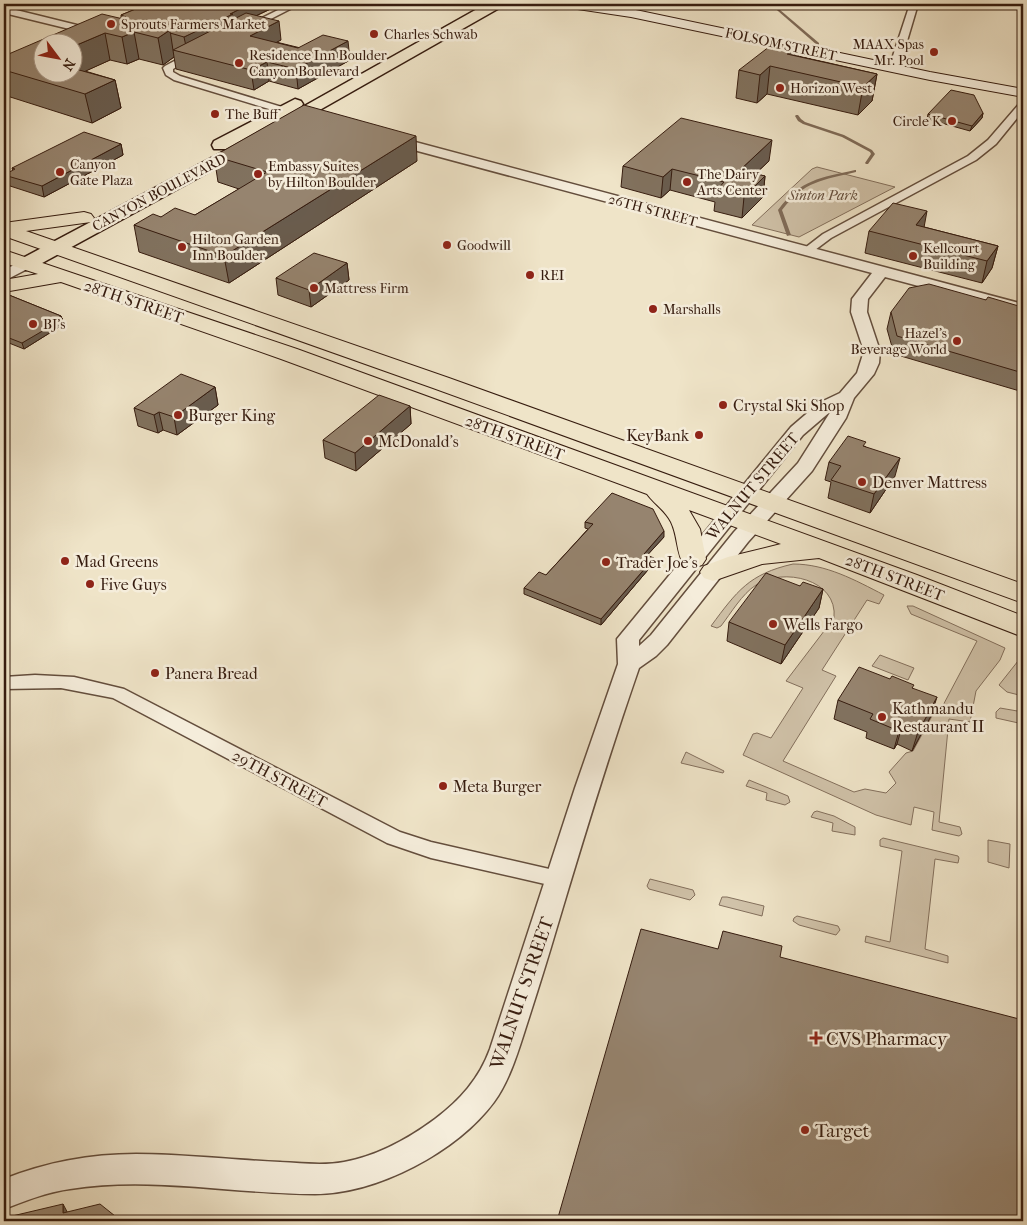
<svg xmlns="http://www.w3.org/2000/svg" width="1027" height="1225" font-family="'IM FELL French Canon',serif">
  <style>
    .green { fill: #d0c2a9; stroke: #836f5c }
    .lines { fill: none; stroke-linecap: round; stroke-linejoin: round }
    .stream { fill: #7f6b58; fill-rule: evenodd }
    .minor-casing { stroke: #644e3d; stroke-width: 3 }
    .tertiary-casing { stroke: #644e3d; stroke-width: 3 }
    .secondary-casing { stroke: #361c0f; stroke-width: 2 }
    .primary-casing { stroke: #361c0f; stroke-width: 3 }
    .trunk-casing { stroke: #361c0f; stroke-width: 2 }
    .minor { fill: #f5eddb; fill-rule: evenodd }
    .tertiary { fill: #f5eddb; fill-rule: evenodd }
    .secondary { fill: #f5eddb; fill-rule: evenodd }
    .primary { fill: #efe4c8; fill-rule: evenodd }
    .trunk { fill: #efe4c8; fill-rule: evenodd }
    .wall { fill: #81725f; stroke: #361c0f }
    .shaded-wall { fill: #695c4e; stroke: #361c0f }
    .building { fill: #96846f; stroke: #361c0f }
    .poi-dot { fill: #8f2418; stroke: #f5eddb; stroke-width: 2 }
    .labels { text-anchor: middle; stroke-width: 5; stroke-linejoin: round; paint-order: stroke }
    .far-poi-label { font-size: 14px; fill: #361c0f; stroke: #f5eddb; text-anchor: start }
    .far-street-label { font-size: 14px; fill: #361c0f; stroke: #f5eddb }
    .far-park-label { font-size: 14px; font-style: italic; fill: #644e3d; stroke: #f5eddb }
    .street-label { font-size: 16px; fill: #361c0f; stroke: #f5eddb }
    .poi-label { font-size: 16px; fill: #361c0f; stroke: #f5eddb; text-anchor: start }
    .near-street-label { font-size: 19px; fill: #361c0f; stroke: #f5eddb }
    .near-poi-label { font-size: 19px; fill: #361c0f; stroke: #f5eddb; text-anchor: start }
  </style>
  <rect width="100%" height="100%" fill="#efe4c8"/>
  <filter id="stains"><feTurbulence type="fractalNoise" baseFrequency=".004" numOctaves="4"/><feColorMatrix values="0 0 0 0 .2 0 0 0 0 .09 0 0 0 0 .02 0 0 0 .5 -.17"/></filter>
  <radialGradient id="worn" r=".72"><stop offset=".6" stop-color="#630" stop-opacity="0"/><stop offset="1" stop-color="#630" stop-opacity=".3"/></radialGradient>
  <g class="green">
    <path d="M817 167 895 187 799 237 752 225 812 169Z"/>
    <path d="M793 564C826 564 855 580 884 595L879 604 867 600 822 670 836 676 783 761 854 792 865 789 886 793 896 783 889 772 906 753 913 751 932 716 940 711 977 641 911 614 907 606H913L1005 648 1000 660 976 691 970 722 949 719 939 822 960 827 962 834 959 836 932 830 934 812 914 807 911 825 876 815 743 755 753 734 757 733 771 738 803 688 786 681 834 618C838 579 783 567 756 585 742 594 731 613 721 626L717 628 711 626C737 591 749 574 793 564Z"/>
    <path d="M880 655 914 668 908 680 872 666Z"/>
    <path d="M1022 656H1023V696L1007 692 999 685Z"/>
    <path d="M1000 708 1023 712V724L996 718V712Z"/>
    <path d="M686 752 724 771 723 773 681 763Z"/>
    <path d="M749 780 788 796 790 802 785 805 766 800 767 793 746 786Z"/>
    <path d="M817 811 834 816 855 827V835L832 831 833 823 811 817 814 812Z"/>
    <path d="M883 838 958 856 959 858 958 863 935 859 925 949 948 956V963L865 942 866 936 890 942 902 851 880 846V840Z"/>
    <path d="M988 840 1010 844 1009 868 988 862Z"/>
    <path d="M650 879 693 890 695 895 690 900 649 889 647 886Z"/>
    <path d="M722 897H727L764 906 762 916 719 905Z"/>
    <path d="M797 916 838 926 840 930 836 935 799 925 793 921 794 918Z"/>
  </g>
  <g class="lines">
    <g class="stream">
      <path d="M770 4H773L819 43V45H817Z"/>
      <path d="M796 115H798L801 119 805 122 844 135 872 150 875 154 868 164H866L865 163 871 154 870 152 842 137 803 124 798 121 795 116Z"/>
      <path d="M855 170H856V172C823 180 804 181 782 210L791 235 787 236 778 210C801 179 820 178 855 170Z"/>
    </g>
    <g class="minor-casing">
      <g id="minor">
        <path d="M290 4H300L249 30 246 31 242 28Z"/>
        <path d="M910 4H918L899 68 897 70H891L889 68Z"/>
        <path d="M4 7 97 30 98 32 94 35 4 13Z"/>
        <path d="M195 50 200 53 198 55 173 69V72L180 76 285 108 287 110 285 112H279L174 80 166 75 163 68 165 66Z"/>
        <path d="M1023 102V111L996 144 976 160 831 238 811 253H803L801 251 823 234 968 156 988 140 1020 103Z"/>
        <path d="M35 675 74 677 124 689 400 832 431 842 558 871 565 873 568 879 565 885 558 887 431 858 387 843 113 698 61 688 4 689V677Z"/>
      </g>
    </g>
    <g class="tertiary-casing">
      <g id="tertiary">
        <path d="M389 135 1023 304V314L885 277 868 299 867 312 880 351 879 363 874 374 854 398 846 418 812 471 748 542 667 645 656 656 639 668C609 754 583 840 557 927 547 961 536 996 525 1030 517 1055 509 1081 494 1102 457 1152 377 1194 315 1194 233 1194 151 1176 70 1189 47 1192 25 1201 4 1209V1179C47 1162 90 1154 136 1154 184 1154 232 1160 280 1162 301 1163 323 1166 344 1162 377 1156 408 1139 435 1119 460 1100 479 1079 490 1049L575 788 618 664 617 639 791 427 819 403 840 393 857 373 864 351 851 312 852 299 872 273 384 142 382 139ZM831 411 798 463 734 532 651 635 639 646V640L803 435Z"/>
        <path d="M26 259 31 261 34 264 31 267 4 281V270Z"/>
      </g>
    </g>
    <g class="secondary-casing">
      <path id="secondary" d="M565 4H590L631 9 930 72 1023 89V97L930 80 631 17 571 8Z"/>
    </g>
    <g class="primary-casing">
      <g id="primary">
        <path d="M486 4H503L501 7 288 128H276L274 125 276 122Z"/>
        <path d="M295 99 301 101 303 104 301 107 226 149H214L212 145 214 141Z"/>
        <path d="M245 140 251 141 253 145 251 149 33 268 26 270 19 268 16 264 19 260Z"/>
      </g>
    </g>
    <g class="trunk-casing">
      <g id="trunk">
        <path d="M84 212 91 214 94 218 91 222 26 231 449 378 1023 584V603L433 388 4 236V223Z"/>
        <path d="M4 250 297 349 917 575 1023 616V637L819 558 762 564 713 581 704 578 700 572 704 566 728 557 781 544 689 510 700 529 706 559 702 565 693 568 684 565C676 553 678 536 671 522 665 510 654 504 647 494L281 359 61 282 4 292V280L38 274 4 263Z"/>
      </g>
    </g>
    <use href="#minor" class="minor"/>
    <use href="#tertiary" class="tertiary"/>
    <use href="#secondary" class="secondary"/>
    <use href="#primary" class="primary"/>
    <use href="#trunk" class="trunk"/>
  </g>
  <g class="wall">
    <path d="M148 4H281L256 16 281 40 276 42 350 60 298 89 269 81 254 90 176 69 174 57 163 65 139 59 127 64 110 60 85 71 115 80 121 108 92 123 4 95V56L121 18V15Z"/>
    <path d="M794 55 877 74 872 101 858 115 767 94 757 103 736 98 739 70Z"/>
    <path d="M983 113 982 118 970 131 927 119 928 114Z"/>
    <path d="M121 144 123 155 44 197 7 185 4 175 13 171 12 168Z"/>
    <path d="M214 156 417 161 229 283 139 252 134 225 161 217 195 215 239 189 218 182Z"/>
    <path d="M769 161 755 174 765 176 763 197 742 218 714 211 715 202 670 190 661 198 621 187 623 166Z"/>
    <path d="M924 227 998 246 992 268 982 283 865 253 869 231Z"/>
    <path d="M347 263 349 280 311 307 278 295 276 278Z"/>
    <path d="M4 293 61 316 64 324 24 349 4 341Z"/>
    <path d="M986 300 1022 307 1021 310H1023V392L894 354 887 329 891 312Z"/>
    <path d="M215 387 218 405 177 435 163 430 158 433 138 426 134 408Z"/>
    <path d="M410 406 411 424 356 471 325 458 323 440Z"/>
    <path d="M865 446 895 476 870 513 828 498 831 482 825 480 829 462Z"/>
    <path d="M585 522 664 537 647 555 653 564 601 625 524 594V588L546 575 588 529 585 528Z"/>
    <path d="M1023 550V560L1020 559Z"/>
    <path d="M800 586 823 589 819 608 781 664 727 641 729 622Z"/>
    <path d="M913 688 931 716 912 751 897 744 894 749 866 738 867 732 834 719 838 700Z"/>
  </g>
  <g class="shaded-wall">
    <path d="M250 4H281L234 26 187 51 184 37Z"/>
    <path d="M279 21 281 40 252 55 250 36Z"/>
    <path d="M170 30 174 57 163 65 158 38Z"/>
    <path d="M134 32 139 59 127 64 122 37Z"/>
    <path d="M105 33 110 60 55 85 72 72V47Z"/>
    <path d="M348 41 350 60 298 89 296 69Z"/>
    <path d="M796 47 792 71 787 54Z"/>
    <path d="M267 62 269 81 254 90 251 70Z"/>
    <path d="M770 66 767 94 757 103 760 75Z"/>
    <path d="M877 74 872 101 858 115 863 87Z"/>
    <path d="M115 80 121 108 92 123 85 94Z"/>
    <path d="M983 113 982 118 970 131 972 126Z"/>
    <path d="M416 136 417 161 229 283 224 256Z"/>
    <path d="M772 140 769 161 737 191 740 170Z"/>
    <path d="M121 144 123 155 44 197 42 186Z"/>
    <path d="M672 169 670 190 661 198 663 177Z"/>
    <path d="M765 176 763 197 742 218 744 197Z"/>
    <path d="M927 211 923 233 916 225Z"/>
    <path d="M998 246 992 268 982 283 987 261Z"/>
    <path d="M347 263 349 280 311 307 309 290Z"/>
    <path d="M61 316 64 324 24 349 22 343Z"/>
    <path d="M215 387 218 405 177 435 174 417Z"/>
    <path d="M410 406 411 424 356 471 355 453Z"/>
    <path d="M159 412 163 430 158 433 154 415Z"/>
    <path d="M900 458 895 476 870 513 874 494Z"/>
    <path d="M664 531V537L643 560 644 554Z"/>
    <path d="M654 558 653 564 601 625V619Z"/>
    <path d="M823 589 819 608 781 664 785 645Z"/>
    <path d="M937 697 931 716 912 751 918 732Z"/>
    <path d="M902 726 897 744 894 749 899 731Z"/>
    <path d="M63 1204 72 1221 63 1213Z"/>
    <path d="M115 1216 118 1221H113L112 1219Z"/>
  </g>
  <g class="building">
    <path d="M148 4H250L230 14H233L184 37 170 33V30L122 19 126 17 121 15Z"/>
    <path d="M246 13 279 21 250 36 298 48 323 35 348 41 296 69 267 62 251 70 173 50Z"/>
    <path d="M102 14 170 30 158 38 134 32 122 37 105 33 72 47V42H42V72H72V68L115 80 85 94 4 70V56Z"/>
    <path d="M774 43 796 47 787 54 877 74 863 87 770 66 760 75 739 70Z"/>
    <path d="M951 90 974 95 983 113 972 126 928 114Z"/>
    <path d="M304 105 416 136 224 256 134 225 153 214 161 217 175 208 195 215 267 172 214 156Z"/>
    <path d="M681 118 772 140 740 170 765 176 744 197 717 190 724 182 672 169 663 177 623 166Z"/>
    <path d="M84 132 121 144 42 186 4 175 15 169 12 168Z"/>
    <path d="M893 203 927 211 916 225 998 246 987 261 869 231Z"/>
    <path d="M314 253 347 263 309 290 276 278Z"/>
    <path d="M929 284 986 300 988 297 1022 307 1020 310H1023V373L897 336 891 312 909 288Z"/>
    <path d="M4 293 61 316 59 317 63 319 22 343 4 336Z"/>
    <path d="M181 374 215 387 174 417 159 412 154 415 134 408Z"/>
    <path d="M379 395 410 406 355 453 323 440Z"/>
    <path d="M848 436 866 442 863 446 900 458 874 494 831 480 841 466 829 462Z"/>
    <path d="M612 493 653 509 664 531 644 554 654 558 601 619 524 588 539 572 546 575 593 524 585 522Z"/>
    <path d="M766 573 800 586 803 582 823 589 785 645 729 622Z"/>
    <path d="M859 667 890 679 892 676 914 685 912 688 937 697 918 732 902 726 899 731 870 719 873 714 838 700Z"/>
    <path d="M641 929 718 949 723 931 782 946 780 957 1023 1020V1221H557Z"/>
    <path d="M63 1204V1213L100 1204 115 1216 112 1219 115 1221H8V1217Z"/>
  </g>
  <g class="poi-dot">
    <circle cx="111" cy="24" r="5"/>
    <circle cx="374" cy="34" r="5"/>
    <circle cx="934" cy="52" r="5"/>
    <circle cx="239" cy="63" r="5"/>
    <circle cx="780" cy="88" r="5"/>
    <circle cx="215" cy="114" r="5"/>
    <circle cx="952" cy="121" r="5"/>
    <circle cx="60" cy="172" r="5"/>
    <circle cx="258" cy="174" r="5"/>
    <circle cx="687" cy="182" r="5"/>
    <circle cx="447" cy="245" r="5"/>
    <circle cx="182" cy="247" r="5"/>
    <circle cx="913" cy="256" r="5"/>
    <circle cx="530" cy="275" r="5"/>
    <circle cx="314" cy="288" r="5"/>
    <circle cx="653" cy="309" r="5"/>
    <circle cx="33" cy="324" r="5"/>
    <circle cx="957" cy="341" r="5"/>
    <circle cx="723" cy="405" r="5"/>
    <circle cx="178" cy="415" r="5"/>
    <circle cx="699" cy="435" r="5"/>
    <circle cx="368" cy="441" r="5"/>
    <circle cx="862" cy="482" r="5"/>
    <circle cx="65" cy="561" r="5"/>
    <circle cx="606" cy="562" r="5"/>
    <circle cx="90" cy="584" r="5"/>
    <circle cx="773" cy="624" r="5"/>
    <circle cx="155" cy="673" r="5"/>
    <circle cx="882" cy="717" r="5"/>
    <circle cx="443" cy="786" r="5"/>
    <path d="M813.5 1030.5h5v5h5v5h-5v5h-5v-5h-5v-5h5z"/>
    <circle cx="805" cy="1130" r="5"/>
  </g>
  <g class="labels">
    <g class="far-poi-label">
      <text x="121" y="29">Sprouts Farmers Market</text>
      <text x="384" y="39">Charles Schwab</text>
      <text x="924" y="49" text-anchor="end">MAAX Spas<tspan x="924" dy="16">Mr. Pool</tspan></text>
      <text x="249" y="60">Residence Inn Boulder<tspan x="249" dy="16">Canyon Boulevard</tspan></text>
      <text x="790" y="93">Horizon West</text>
      <text x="225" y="119">The Buff</text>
      <text x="942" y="126" text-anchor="end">Circle K</text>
      <text x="70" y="169">Canyon<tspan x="70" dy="16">Gate Plaza</tspan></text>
      <text x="268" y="171">Embassy Suites<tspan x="268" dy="16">by Hilton Boulder</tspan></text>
      <text x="697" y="179">The Dairy<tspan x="697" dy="16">Arts Center</tspan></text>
      <text x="192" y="244">Hilton Garden<tspan x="192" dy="16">Inn Boulder</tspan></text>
      <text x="457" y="250">Goodwill</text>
      <text x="923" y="253">Kellcourt<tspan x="923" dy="16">Building</tspan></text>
      <text x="540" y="280">REI</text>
      <text x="324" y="293">Mattress Firm</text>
      <text x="663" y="314">Marshalls</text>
      <text x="43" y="329">BJ's</text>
      <text x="947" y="338" text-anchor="end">Hazel's<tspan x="947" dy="16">Beverage World</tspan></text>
    </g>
    <g class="far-street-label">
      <text transform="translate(781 44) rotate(12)" y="5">FOLSOM STREET</text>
      <text transform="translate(159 192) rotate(-28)" y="5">CANYON BOULEVARD</text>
      <text transform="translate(653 210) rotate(15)" y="5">26TH STREET</text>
    </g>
    <g class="far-park-label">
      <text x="823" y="200">Sinton Park</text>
    </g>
    <g class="street-label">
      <text transform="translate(134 301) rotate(19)" y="6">28TH STREET</text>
      <text transform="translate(515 437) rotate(20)" y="6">28TH STREET</text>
      <text transform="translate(752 486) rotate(-50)" y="6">WALNUT STREET</text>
      <text transform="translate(895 577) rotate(21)" y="6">28TH STREET</text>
      <text transform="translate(280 778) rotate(28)" y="6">29TH STREET</text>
    </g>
    <g class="poi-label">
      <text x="733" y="411">Crystal Ski Shop</text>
      <text x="188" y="421">Burger King</text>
      <text x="689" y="441" text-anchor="end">KeyBank</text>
      <text x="378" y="447">McDonald's</text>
      <text x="872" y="488">Denver Mattress</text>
      <text x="75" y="567">Mad Greens</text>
      <text x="616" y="568">Trader Joe's</text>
      <text x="100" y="590">Five Guys</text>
      <text x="783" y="630">Wells Fargo</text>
      <text x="165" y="679">Panera Bread</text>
      <text x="892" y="714">Kathmandu<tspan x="892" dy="18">Restaurant II</tspan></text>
      <text x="453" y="792">Meta Burger</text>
    </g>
    <g class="near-street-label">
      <text transform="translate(521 993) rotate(-71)" y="7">WALNUT STREET</text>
    </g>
    <g class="near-poi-label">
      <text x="826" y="1045">CVS Pharmacy</text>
      <text x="815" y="1137">Target</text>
    </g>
  </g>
  <rect width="1027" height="1225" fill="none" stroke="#efe4c8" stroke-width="20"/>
  <rect x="5" y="5" width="1017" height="1215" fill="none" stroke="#361c0f" stroke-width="2.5"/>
  <rect x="10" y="10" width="1007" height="1205" fill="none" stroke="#361c0f"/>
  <g transform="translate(58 58) rotate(122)"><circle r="24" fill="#f5eddb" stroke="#a99989"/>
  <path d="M0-4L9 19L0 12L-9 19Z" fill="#8f2418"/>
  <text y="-8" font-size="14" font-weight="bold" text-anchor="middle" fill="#361c0f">N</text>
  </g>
  <rect width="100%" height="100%" filter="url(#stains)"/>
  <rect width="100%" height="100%" fill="url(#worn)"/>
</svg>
